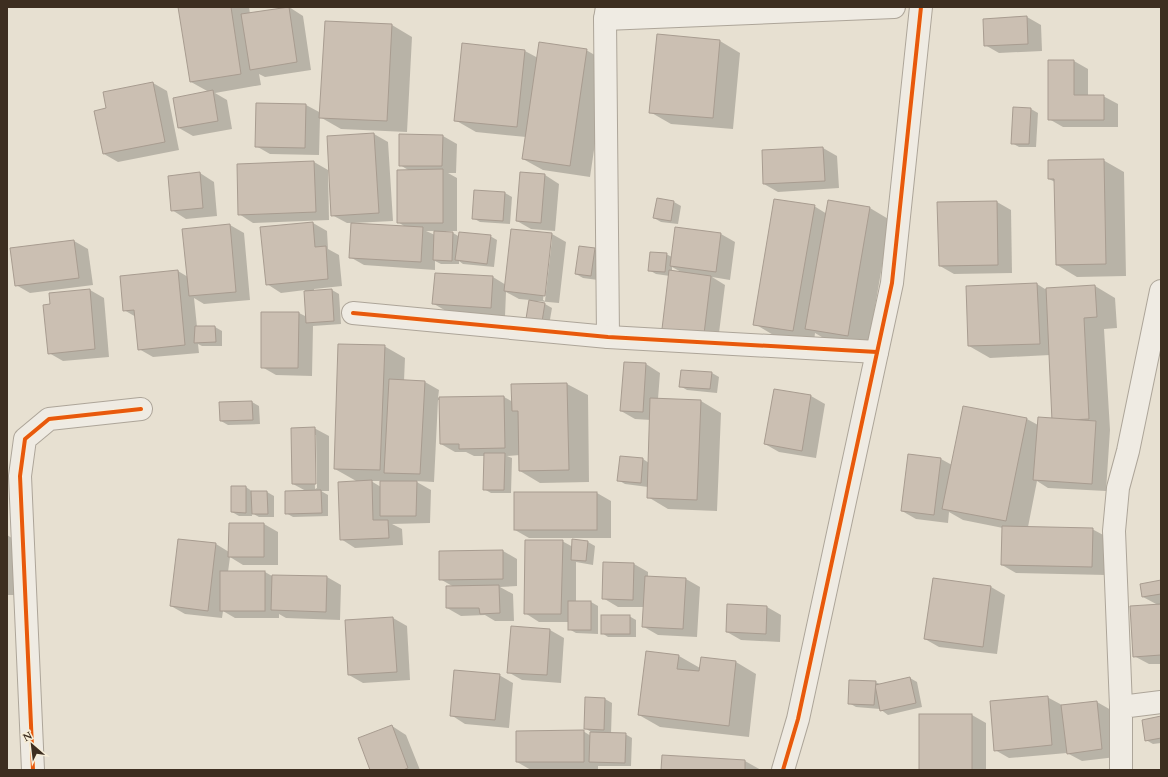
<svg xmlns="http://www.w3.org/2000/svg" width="1168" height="777" font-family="Spectral,serif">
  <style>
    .shadow { fill: #0003; fill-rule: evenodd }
    .building { fill: #cbbfb2; stroke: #a89c90 }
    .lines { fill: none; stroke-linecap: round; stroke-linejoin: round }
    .minor-casing { stroke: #ada599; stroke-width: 24 }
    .minor { stroke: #efebe3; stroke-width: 22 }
    .cycleway-casing { stroke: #f7eed8; stroke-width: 6 }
    .cycleway { stroke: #e8590c; stroke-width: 4 }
  </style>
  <rect width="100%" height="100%" fill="#e7e0d1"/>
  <g class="shadow">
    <path d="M179 7H249L250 14 289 7 303 16 311 70 265 77 259 74 261 85 215 93 227 100 232 129 193 136 179 128 209 92 191 82Z"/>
    <path d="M1027 17 1041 25 1042 51 999 53 985 45Z"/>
    <path d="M392 25 412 37 407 132 341 129 320 117 319 155 270 154 256 146 306 105 321 113Z"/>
    <path d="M720 41 740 53 733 129 671 124 650 112Z"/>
    <path d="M586 50 607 62 590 177 543 170 523 159 526 137 476 132 455 120 525 51 538 58Z"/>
    <path d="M1049 61H1074L1088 69V96H1103L1118 104V127H1063L1049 119Z"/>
    <path d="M153 83 167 91 179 150 118 162 104 154Z"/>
    <path d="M1031 109 1038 113 1036 147H1019L1012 143Z"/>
    <path d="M374 134 388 142 393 221 353 223V224L407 228 398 222 410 171 400 165 443 136 457 144 456 173H448L457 178V231H446V232L453 233 460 237 490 236 497 240 494 267 463 264 459 261V264H441L435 261V270L364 265 350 257 352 223H347L332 215 328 137ZM426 231H435V235Z"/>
    <path d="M823 148 837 156 839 188 778 192 764 184 763 151Z"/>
    <path d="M1103 160 1124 172 1126 276 1077 277 1057 265 1055 182 1049 179Z"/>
    <path d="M314 162 328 170 329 220 253 223 239 214Z"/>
    <path d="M200 173 214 182 217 216 186 219 172 210Z"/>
    <path d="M521 173 545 175 559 184 555 231 531 229 517 221Z"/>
    <path d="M505 193 512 197 510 224 480 222 473 218Z"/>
    <path d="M829 201 870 208 890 220 868 347 827 340 815 333 814 342 775 336 755 324 814 206 827 214Z"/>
    <path d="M674 202 681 206 678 224 661 222 654 218Z"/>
    <path d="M997 202 1011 210 1012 273 954 274 940 266Z"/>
    <path d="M313 223 327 231 328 249 339 255 342 286 314 289V291L332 290 339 294 341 324 313 326 312 376 276 375 262 367 299 313 307 317 305 290 281 293 267 284Z"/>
    <path d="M230 225 244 233 250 300 204 304 194 298 197 327H215L222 331V346H202L198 344 199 353 153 357 139 349 136 317 124 310 178 271 188 277Z"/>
    <path d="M676 228 721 234 735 242 730 280 712 277 725 285 718 341 677 336 670 276 656 274 649 270 666 254 672 257ZM672 267 683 273 672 272Z"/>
    <path d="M552 234 566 242 559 303 537 301V303L545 304 552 308 548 331 526 324 530 300 519 299 506 292 505 316 448 312 434 304 493 277 506 285ZM550 239H552L545 301 543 300Z"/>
    <path d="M74 241 88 249 93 285 30 293 16 285Z"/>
    <path d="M594 249 601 253 598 280 583 278 576 274Z"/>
    <path d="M1037 284 1045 289 1095 286 1115 298 1117 328 1104 329 1110 430 1106 491 1048 488 1037 481 1028 527 1092 529 1107 537 1106 575 1016 573 1002 565 1003 528 963 520 949 512 948 523 916 519 902 511 941 459 952 465 964 407 1027 419 1038 425 1053 419 1050 355 990 358 969 346 967 287Z"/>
    <path d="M90 290 104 298 109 357 63 361 49 353 51 305Z"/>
    <path d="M384 346 405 358 404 381 425 382 439 390 438 398 504 397 513 402 512 385 567 384 588 395 589 482 540 483 520 471V455L507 456 512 458 511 493H491L484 489 485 456H474L466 452H455L441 444 440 400H438L434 482 415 481 431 490 430 523 392 524 402 529 403 545 355 548 341 539 358 482 335 469ZM371 481H381V487Z"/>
    <path d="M646 364 660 373 658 399 701 401 721 413 717 511 668 509 648 497V487L625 484 618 480 643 459 649 463 651 420 635 419 621 411Z"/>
    <path d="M712 373 719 377 717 393 687 390 680 386Z"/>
    <path d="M774 390 811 396 825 404 816 458 779 452 765 444Z"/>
    <path d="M252 402 259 406 260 424 228 425 221 421Z"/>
    <path d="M314 428 329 436V491H321L328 495V516L293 517 286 513 306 491 293 484ZM314 435H316L317 488 315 489Z"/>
    <path d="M246 487 253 492H267L274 496V517H259L252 513V516H239L232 512Z"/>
    <path d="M515 493H597L611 501V538H529L515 530Z"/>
    <path d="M264 524 278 532V565H243L230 557 228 572H265L272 576 327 577 341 585 340 620 286 618 279 614V618H235L223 611 222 618 185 614 171 606 179 540 216 544 229 552Z"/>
    <path d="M7 535 25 546 22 595H7Z"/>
    <path d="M562 541 573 547 588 542 595 546 593 565 576 562V602H591L598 606V634L576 633 569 629V622H539L525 613Z"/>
    <path d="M503 551 517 559V586L500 587 513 594 514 621H495L485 615 461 616 447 608 454 587 440 579Z"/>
    <path d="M634 564 648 572V577L686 579 700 587 697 637 658 635 644 627V607H618L603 598Z"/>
    <path d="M933 579 991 587 1005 595 997 654 939 647 925 639Z"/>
    <path d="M1161 581V664H1149L1134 656 1158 605 1143 597Z"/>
    <path d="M728 605 767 607 781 615 780 642 741 640 727 632Z"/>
    <path d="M629 616 636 620V637H608L602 633Z"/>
    <path d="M393 618 407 626 410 680 363 683 349 675 346 621Z"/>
    <path d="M512 627 550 630 564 638 561 683 522 680 508 672Z"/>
    <path d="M679 656 700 668 702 658 736 662 756 674 749 737 660 727 639 715Z"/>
    <path d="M499 675 513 683 509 728 465 724 451 715Z"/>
    <path d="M910 678 917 682 922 707 888 715 880 709 856 707 849 703 875 682 880 684Z"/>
    <path d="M1047 697 1062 705 1097 702 1111 710 1116 757 1082 761 1067 753 1009 758 995 750Z"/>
    <path d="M586 698 605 699 612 703 611 734H625L632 738 631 766H598V769L531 770 517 762 583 731 591 736V732L585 728Z"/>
    <path d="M920 715H972L986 723V770H920Z"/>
    <path d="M1161 717V743L1153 744 1146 740Z"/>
    <path d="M392 726 406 735 420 770H371Z"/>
    <path d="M745 761 761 770H662Z"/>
  </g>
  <g class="building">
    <path d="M178 7H231L241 74 190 82Z"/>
    <path d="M289 7 297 62 250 70 241 14Z"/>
    <path d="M1027 16 1028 44 984 46 983 19Z"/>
    <path d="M325 21 392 24 387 121 319 118Z"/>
    <path d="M657 34 720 40 713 118 649 113Z"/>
    <path d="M539 42 587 49 570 166 522 159Z"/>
    <path d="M462 43 525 50 517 127 454 121Z"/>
    <path d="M1048 60H1074V95H1104V120H1048Z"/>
    <path d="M153 82 165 142 103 154 94 111 106 108 103 92Z"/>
    <path d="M213 90 218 121 178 128 173 98Z"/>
    <path d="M256 103 306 104 305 148 255 147Z"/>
    <path d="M1013 107 1031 108 1029 144H1011Z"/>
    <path d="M374 133 379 213 331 216 327 136Z"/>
    <path d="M399 134 443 135 442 166H399Z"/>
    <path d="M823 147 825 181 763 184 762 150Z"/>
    <path d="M1104 159 1106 264 1056 265 1054 179H1048V160Z"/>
    <path d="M314 161 316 212 238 215 237 164Z"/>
    <path d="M443 169V223H397V170Z"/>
    <path d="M200 172 203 208 171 211 168 176Z"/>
    <path d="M520 172 545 174 541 223 516 221Z"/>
    <path d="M474 190 505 192 503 221 472 219Z"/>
    <path d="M657 198 674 201 671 221 653 218Z"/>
    <path d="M774 199 815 205 793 331 753 325Z"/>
    <path d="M828 200 870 207 848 336 805 329Z"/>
    <path d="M997 201 998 265 939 266 937 202Z"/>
    <path d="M313 222 315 247 326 246 328 279 266 285 260 227Z"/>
    <path d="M351 223 423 227 421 262 349 258Z"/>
    <path d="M230 224 236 292 189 296 182 229Z"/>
    <path d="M675 227 721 233 716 272 670 266Z"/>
    <path d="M511 229 552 233 545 296 504 291Z"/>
    <path d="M434 231 453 232 452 261 433 260Z"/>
    <path d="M459 232 491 235 487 264 455 260Z"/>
    <path d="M74 240 79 278 15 286 10 248Z"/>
    <path d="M579 246 595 248 591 276 575 274Z"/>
    <path d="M650 252 667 253 665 272 648 271Z"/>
    <path d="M178 270 185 345 138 350 134 310 123 311 120 276Z"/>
    <path d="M669 270 711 276 704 334 662 329Z"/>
    <path d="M435 273 493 276 491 308 432 304Z"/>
    <path d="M1037 283 1040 344 968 346 966 286Z"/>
    <path d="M1095 285 1097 317 1084 318 1089 419 1052 421 1046 288Z"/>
    <path d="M90 289 95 349 48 354 43 305 50 304 49 293Z"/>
    <path d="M332 289 334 321 306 323 304 291Z"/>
    <path d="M529 300 545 303 541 328 525 325Z"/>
    <path d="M261 312H299L298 368H261Z"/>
    <path d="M195 326H215L216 342 194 343Z"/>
    <path d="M338 344 385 345 380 470 334 469Z"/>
    <path d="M624 362 646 363 643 412 620 411Z"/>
    <path d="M681 370 712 372 710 389 679 387Z"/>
    <path d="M389 379 425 381 420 474 384 473Z"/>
    <path d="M567 383 569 470 519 471 518 411H512L511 384Z"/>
    <path d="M774 389 811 395 802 451 764 444Z"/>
    <path d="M504 396 505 448 459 449V444H440L439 397Z"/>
    <path d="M650 398 701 400 697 500 647 498Z"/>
    <path d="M252 401 253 420 220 421 219 402Z"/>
    <path d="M963 406 1027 418 1006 521 942 509Z"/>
    <path d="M1038 417 1096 421 1092 484 1033 480Z"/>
    <path d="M315 427 316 484H292L291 428Z"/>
    <path d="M484 453H505L504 490H483Z"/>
    <path d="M908 454 941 458 934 515 901 511Z"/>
    <path d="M620 456 643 458 641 483 617 481Z"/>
    <path d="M372 480 373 520H388L389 538 340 540 338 482Z"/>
    <path d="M380 481H417L416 516H380Z"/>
    <path d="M231 486H246V513L231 512Z"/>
    <path d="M321 490 322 513 285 514V491Z"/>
    <path d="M251 491H267L268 514H252Z"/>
    <rect x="514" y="492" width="83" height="38"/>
    <path d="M229 523H264V557H228Z"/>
    <path d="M1002 526 1093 528 1092 567 1001 565Z"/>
    <path d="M178 539 216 543 208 611 170 606Z"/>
    <path d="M572 539 588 541 586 561 571 560Z"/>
    <path d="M525 540H563L561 614H524Z"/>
    <path d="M503 550V579L439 580V551Z"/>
    <path d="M603 562 634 563 633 600 602 599Z"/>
    <rect x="220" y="571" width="45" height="40"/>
    <path d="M272 575 327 576 326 612 271 610Z"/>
    <path d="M645 576 686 578 683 629 642 627Z"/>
    <path d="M933 578 991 586 983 647 924 639Z"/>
    <path d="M1161 580V594L1142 597 1140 584Z"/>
    <path d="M499 585 500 613 480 614 479 608H446V586Z"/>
    <rect x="568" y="601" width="23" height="29"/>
    <path d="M727 604 767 606 766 634 726 632Z"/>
    <path d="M1161 604V655L1133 657 1130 606Z"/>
    <rect x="601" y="615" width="29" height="19"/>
    <path d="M393 617 397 672 348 675 345 620Z"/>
    <path d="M511 626 550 629 547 675 507 673Z"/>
    <path d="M646 651 679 655 677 669 699 671 701 657 736 661 729 726 638 715Z"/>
    <path d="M454 670 500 674 495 720 450 716Z"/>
    <path d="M910 677 916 703 880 711 875 685Z"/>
    <path d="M849 680 876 681 874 705 848 704Z"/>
    <path d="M1048 696 1052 745 994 751 990 701Z"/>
    <path d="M585 697 605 698 604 730 584 729Z"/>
    <path d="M1097 701 1102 749 1067 754 1061 705Z"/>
    <rect x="919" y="714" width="53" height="56"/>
    <path d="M1161 716V738L1145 741 1142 720Z"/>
    <path d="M392 725 408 768 403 770H370L358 738Z"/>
    <path d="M584 730V762H516V731Z"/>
    <path d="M590 732 626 733 625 763 589 762Z"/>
    <path d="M662 755 745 760V770H661Z"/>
  </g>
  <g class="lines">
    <g class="minor-casing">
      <g id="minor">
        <path d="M607 7 605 19 608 337"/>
        <path d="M605 19 894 7"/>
        <path d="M353 313 608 337 877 352"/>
        <path d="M1121 707 1114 531 1118 488 1128 451 1161 291"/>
        <path d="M33 770 20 476 25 439 49 419 141 409"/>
        <path d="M783 770 798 719 892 283 921 7"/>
        <path d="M1121 770V707L1161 702"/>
      </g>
    </g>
    <use href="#minor" class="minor"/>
    <g class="cycleway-casing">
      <g id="cycleway">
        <path d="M353 313 608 337 877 352"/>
        <path d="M33 770 20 476 25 439 49 419 141 409"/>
        <path d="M783 770 798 719 892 283 921 7"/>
      </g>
    </g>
    <use href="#cycleway" class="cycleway"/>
  </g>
  <rect width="1168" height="777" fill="none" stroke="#3d2e20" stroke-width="16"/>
  <g transform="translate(32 745) rotate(332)" stroke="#f7eed8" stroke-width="3" paint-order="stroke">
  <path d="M0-3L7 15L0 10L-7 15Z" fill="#3d2e20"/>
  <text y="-6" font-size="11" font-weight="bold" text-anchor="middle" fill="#3d2e20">N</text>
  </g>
</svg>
